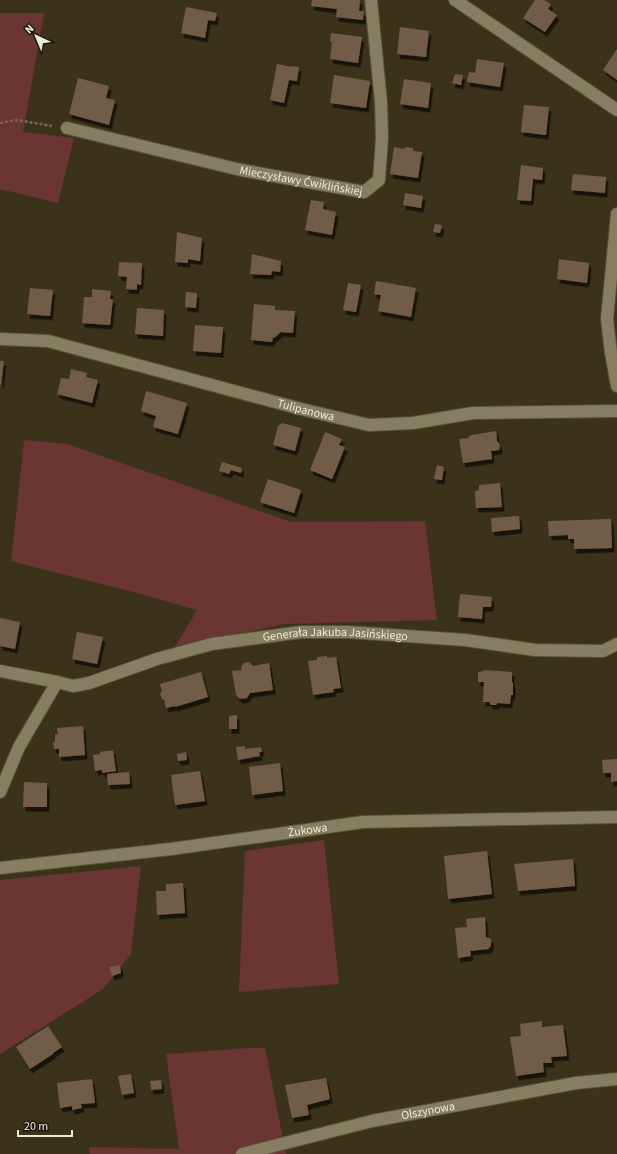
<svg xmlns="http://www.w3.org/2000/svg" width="617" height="1154" font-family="'Source Sans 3',sans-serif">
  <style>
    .green { fill: #6b3531 }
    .building { fill: #735b47; filter: url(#shadow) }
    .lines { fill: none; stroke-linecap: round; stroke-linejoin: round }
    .minor-casing { stroke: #57513a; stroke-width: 14 }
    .path { stroke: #726b54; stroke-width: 2.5; stroke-dasharray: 3 2; stroke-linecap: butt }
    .minor { stroke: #867e61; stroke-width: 12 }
    .labels { text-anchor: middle; stroke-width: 4; stroke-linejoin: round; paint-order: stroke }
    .street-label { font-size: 12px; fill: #ede9d9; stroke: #1e1b10 }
  </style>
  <defs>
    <filter id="shadow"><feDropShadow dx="2.5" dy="4.5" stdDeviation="0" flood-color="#0009"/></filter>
  </defs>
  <rect width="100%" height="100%" fill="#3b3319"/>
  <g class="green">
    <path d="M0 13H44L23 132 74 138 58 203 0 189Z"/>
    <path d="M24 440 67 444 291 522 425 521 437 620 285 624 175 647 197 610 133 592 11 561Z"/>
    <path d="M324 840 339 984 239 992 245 851Z"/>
    <path d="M141 866 131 954 103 989 0 1054V880Z"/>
    <path d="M249 1048H265L286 1154H90L89 1147 179 1149 166 1054Z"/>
  </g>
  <g class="building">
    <path d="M312 0H360L359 11H364L363 20 336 17 337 9 311 6Z"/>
    <path d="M535 0H544L551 4 548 9 557 15 545 32 523 18Z"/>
    <path d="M186 7 217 13 215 21 208 20 205 38 181 33Z"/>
    <path d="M400 27 429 31 426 57 397 54Z"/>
    <path d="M331 33 362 37 358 63 330 59 332 42H330Z"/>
    <path d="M617 49V80L603 70Z"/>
    <path d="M477 59 504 63 500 87 467 82 469 72 475 73Z"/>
    <path d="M277 64 291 67V66L299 67 297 81 289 80 284 103 270 100Z"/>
    <path d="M455 74 463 75 461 85 452 83Z"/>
    <path d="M334 75 370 81 366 108 330 103Z"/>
    <path d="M78 78 109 86 106 98 115 100 109 125 69 114Z"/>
    <path d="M404 79 431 83 428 108 400 104Z"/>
    <path d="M524 105 549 107 546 135 521 132Z"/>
    <path d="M394 147 405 149V147L413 148V151L422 152 418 178 390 174Z"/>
    <path d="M521 165 543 168 542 180 533 179 531 201 517 200Z"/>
    <path d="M573 174 606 177 605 193 571 190Z"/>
    <path d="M405 193 423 196 421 208 403 205Z"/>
    <path d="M311 200 324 202 323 209 336 212 332 235 305 230Z"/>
    <path d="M435 224 442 225 440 233 433 232Z"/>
    <path d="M177 232 202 238 200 261 188 259V263L175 262Z"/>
    <path d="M252 254 281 261 280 272 272 271 271 275 250 274Z"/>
    <path d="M559 259 589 263 587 283 557 279Z"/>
    <path d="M119 262 142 263 141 285 137 284V290L126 289 127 277 118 276Z"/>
    <path d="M376 281 416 288 411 317 378 311 381 295 374 294Z"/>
    <path d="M348 283 361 285 356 312 343 310Z"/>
    <path d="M30 288 53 290 50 316 27 314Z"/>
    <path d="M92 289 111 291 110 299H113L110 325 82 323 84 297H92Z"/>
    <path d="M186 292 197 293 196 308 185 307Z"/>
    <path d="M254 304 275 306V310L295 311 293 333 280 332V333L274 338 273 337 272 342 251 340Z"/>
    <path d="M137 308 164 310 163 336 135 334Z"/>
    <path d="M195 325 223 327 221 353 193 351Z"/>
    <path d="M0 361H4L1 385 0 384Z"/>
    <path d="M71 369 87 373 86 377 98 380 92 403 57 394 61 378 69 379Z"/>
    <path d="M146 391 187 403 178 434 153 427 156 416 141 411Z"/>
    <path d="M282 423 301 428 295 451 273 445 278 426Z"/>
    <path d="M496 431 497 441 499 443 500 447 499 450 491 451 492 459 463 463 459 439 469 438V436L472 435Z"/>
    <path d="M325 432 342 439 339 445 345 447 332 479 310 470Z"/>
    <path d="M222 462 242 468 241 473 231 470 229 474 219 471Z"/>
    <path d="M437 465 444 467 442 480 434 479Z"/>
    <path d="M268 479 301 490 294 513 260 502Z"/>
    <path d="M500 483 502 507 476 508 475 491 479 490V485Z"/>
    <path d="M519 516 520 529 492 532 491 518Z"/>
    <path d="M611 519 612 548 574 549V539H568V535L549 536 548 521Z"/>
    <path d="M460 594 492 597 491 607H483L482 619 458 617Z"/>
    <path d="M0 618 20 622 15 649 0 646Z"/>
    <path d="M77 632 103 637 97 664 72 659Z"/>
    <path d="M327 656V658L336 657 341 688 333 689 334 692 313 695 308 661 317 660V657Z"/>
    <path d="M249 662 253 666 269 663 273 690 250 693 247 698 240 699 236 695 232 671 242 670 241 667 244 663Z"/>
    <path d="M484 670 512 672V682L513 683V695H511L510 704 498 703 496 705H491L489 702H483L484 682H478V672L484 671Z"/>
    <path d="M201 672 208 697 175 707V706L166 708 164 700 162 699 160 694 162 691 160 684Z"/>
    <path d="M237 715V729H229V716Z"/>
    <path d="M83 726 85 755 59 757V749H54L53 742H55V734H58L57 728Z"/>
    <path d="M245 746V749L261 747 262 752H259L260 756 238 760 236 747Z"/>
    <path d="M113 750 116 771 102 773V770L95 771 93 755 100 754V752Z"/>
    <path d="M186 752 187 760 178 761 177 754Z"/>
    <path d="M617 759V781L611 782V773H603L602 760Z"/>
    <path d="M280 763 283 791 252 795 249 767Z"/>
    <path d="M200 771 205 801 175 805 171 775Z"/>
    <path d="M129 772 130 784 108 785 107 774Z"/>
    <path d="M24 782 47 783V807H23Z"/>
    <path d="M487 851 492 894 448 899 444 856Z"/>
    <path d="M573 859 575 886 518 891 514 864Z"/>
    <path d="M183 883 185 913 157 915 156 891H166V884Z"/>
    <path d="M485 917 486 937 491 939V946L488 949 470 951 471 956 458 958 455 928 467 927 466 919Z"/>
    <path d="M120 965 121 973 112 976 109 967Z"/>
    <path d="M542 1021V1027L563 1025 567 1056 551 1057 552 1063H543L544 1072 516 1076 510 1037 521 1036 520 1024Z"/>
    <path d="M48 1026 62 1047 53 1053V1054L30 1069 16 1047Z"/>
    <path d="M131 1074 134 1093 122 1095 118 1076Z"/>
    <path d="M326 1078 330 1099 307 1105 309 1115 292 1118 285 1085Z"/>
    <path d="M92 1079 95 1103 81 1104 82 1108 72 1110V1106L60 1108 57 1083Z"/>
    <path d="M161 1080 162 1089 151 1090 150 1081Z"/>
  </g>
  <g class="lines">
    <g class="minor-casing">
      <g id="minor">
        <path d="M455 0 617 110"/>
        <path id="s1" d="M67 128 241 170 364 192 379 180 382 138 381 102 371 0"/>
        <path d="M617 214 607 319 611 353 617 386"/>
        <path id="s2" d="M0 339 48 341 301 409 369 425 413 423 473 413 617 411"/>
        <path d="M0 671 57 682"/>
        <path id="s3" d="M0 792 19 747 57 682 73 686 89 683 157 659 212 644 301 632H348L465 640 535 650 603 651 617 644"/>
        <path id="s4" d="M0 868 171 849 363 822 617 817"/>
        <path id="s5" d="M242 1154 372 1121 576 1083 617 1079"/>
      </g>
    </g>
    <path class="path" d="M0 123 17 120 52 126"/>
    <use href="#minor" class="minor"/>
  </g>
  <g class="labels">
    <g class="street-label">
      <text dy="4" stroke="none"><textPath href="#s1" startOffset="240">Mieczysławy Ćwiklińskiej</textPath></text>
      <text dy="4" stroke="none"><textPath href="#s2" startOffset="315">Tulipanowa</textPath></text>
      <text dy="4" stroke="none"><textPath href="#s3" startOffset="410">Generała Jakuba Jasińskiego</textPath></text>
      <text dy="4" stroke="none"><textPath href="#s4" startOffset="310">Żukowa</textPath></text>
      <text dy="4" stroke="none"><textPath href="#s5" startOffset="191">Olszynowa</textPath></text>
    </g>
  </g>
  <g transform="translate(36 36) rotate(316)" stroke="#1e1b10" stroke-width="3" paint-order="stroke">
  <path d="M0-3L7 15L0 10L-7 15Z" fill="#ede9d9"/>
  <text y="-6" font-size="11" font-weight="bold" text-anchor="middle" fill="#ede9d9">N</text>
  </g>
  <path d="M18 1130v6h54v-6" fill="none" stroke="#ede9d9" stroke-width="2"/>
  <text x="24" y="1130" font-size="12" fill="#ede9d9" stroke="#1e1b10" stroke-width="3" paint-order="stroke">20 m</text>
</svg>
